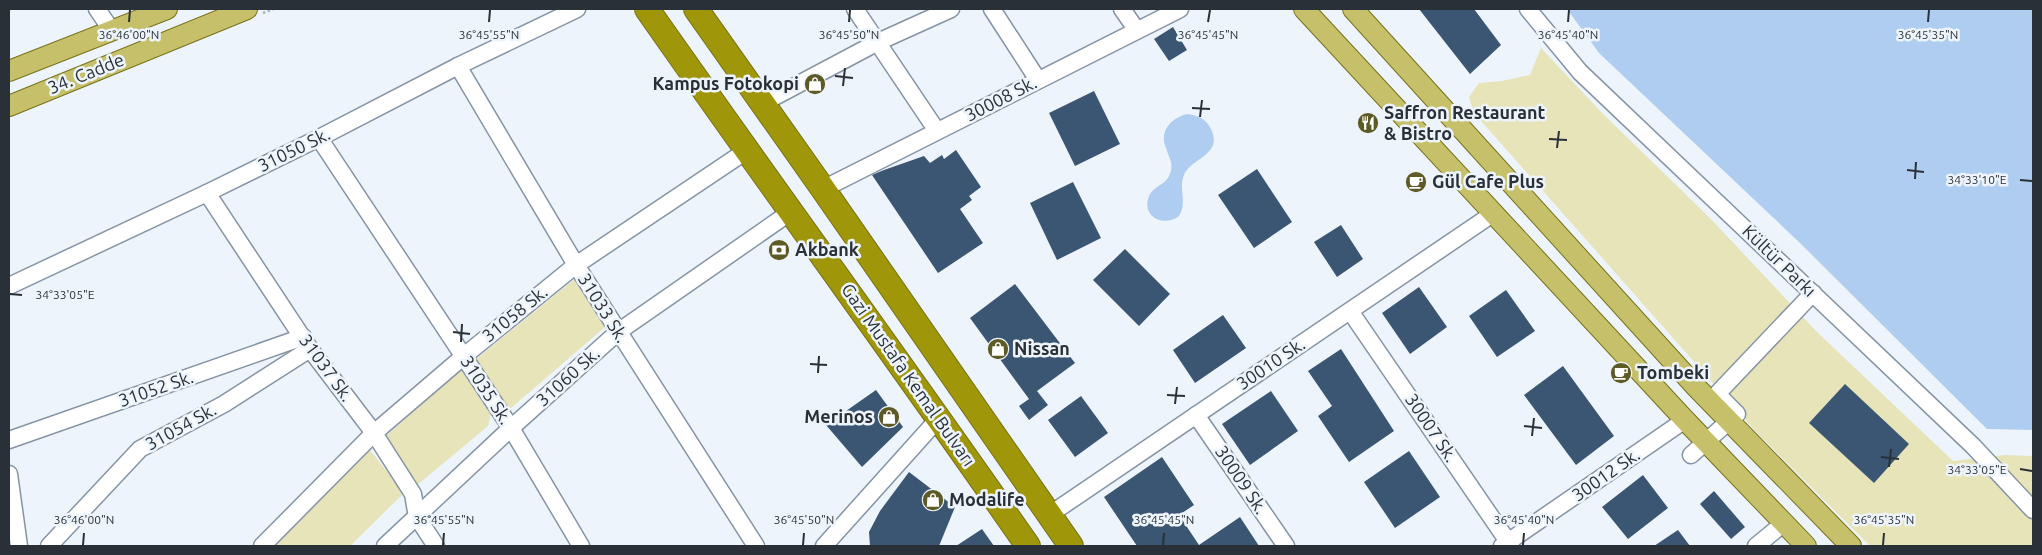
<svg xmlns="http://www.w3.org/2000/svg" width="2042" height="555" font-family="Ubuntu,sans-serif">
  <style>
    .green { fill: #e6e4b8 }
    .water { fill: #afcdf0 }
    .building { fill: #3b5673 }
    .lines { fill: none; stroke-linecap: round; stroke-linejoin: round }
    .minor-casing { stroke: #8594a5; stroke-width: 19 }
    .major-casing { stroke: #777219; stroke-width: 22 }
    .highway-casing { stroke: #777219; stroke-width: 26 }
    .path { stroke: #abb2b9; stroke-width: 2.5; stroke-dasharray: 2.5 2.5; stroke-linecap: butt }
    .minor { stroke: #fff; stroke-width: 16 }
    .major { stroke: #c6c06b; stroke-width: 20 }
    .highway { stroke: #a09609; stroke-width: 24 }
    .ticks { fill: none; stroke: #2a3037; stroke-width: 2 }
    .labels { text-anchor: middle; stroke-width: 5; stroke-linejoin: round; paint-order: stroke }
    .street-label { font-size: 18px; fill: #2a3037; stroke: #edf4fb }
    .poi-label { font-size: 18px; font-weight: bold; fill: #2a3037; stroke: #edf4fb; text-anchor: start }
    .ticks-label { font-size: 12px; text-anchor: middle; fill: #2a3037; stroke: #edf4fb; stroke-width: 5; stroke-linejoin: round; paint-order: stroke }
  </style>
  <rect width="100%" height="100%" fill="#edf4fb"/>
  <g class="green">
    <path d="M1541 48 1602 113 1709 217 1817 332 1953 461 2005 455 2033 456V546H1870L1758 434 1474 113 1469 97 1479 83 1502 81 1530 75Z"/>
    <path d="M576 278 604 320V328L511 408 505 407 475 360Z"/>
    <path d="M462 368 491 414 488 426 416 486 383 439Z"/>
    <path d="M370 450 404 493 350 546H273Z"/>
  </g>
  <g class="water">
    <path d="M1567 9H2033V430L1987 429 1800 243 1599 53Z"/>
    <path d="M1187 114C1196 115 1205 118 1210 127 1225 155 1192 157 1184 175 1178 189 1188 202 1179 216 1163 228 1141 216 1149 196 1153 186 1166 185 1170 174 1174 164 1169 158 1166 148 1159 131 1171 118 1187 114Z"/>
  </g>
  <g class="building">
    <path d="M1419 9H1474L1501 45 1470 74Z"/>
    <path d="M1173 27 1187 50 1169 61 1154 39Z"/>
    <path d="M1094 91 1120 144 1075 166 1049 113Z"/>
    <path d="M956 150 981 187 969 196 972 200 960 209 983 243 938 273 872 175 884 170 924 156 930 163 942 155 944 159Z"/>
    <path d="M1257 169 1292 222 1254 248 1218 195Z"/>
    <path d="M1073 182 1101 238 1057 260 1030 203Z"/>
    <path d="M1341 225 1363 259 1337 277 1314 242Z"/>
    <path d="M1125 249 1170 294 1139 326 1093 280Z"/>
    <path d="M1015 284 1075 363 1037 391 1048 405 1029 420 1019 406 1029 399 970 318Z"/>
    <path d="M1419 287 1447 327 1410 354 1382 313Z"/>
    <path d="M1506 290 1535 331 1497 357 1469 316Z"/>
    <path d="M1223 315 1246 348 1195 383 1173 350Z"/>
    <path d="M1341 349 1394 431 1349 462 1318 416 1332 406 1308 371Z"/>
    <path d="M1563 366 1614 436 1576 465 1524 395Z"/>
    <path d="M1845 384 1909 444 1874 483 1809 423Z"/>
    <path d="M876 390 903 427 862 467 826 425Z"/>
    <path d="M1271 391 1298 431 1250 465 1222 424Z"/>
    <path d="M1081 396 1108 433 1075 457 1048 420Z"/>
    <path d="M1409 451 1440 497 1395 528 1364 482Z"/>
    <path d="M1162 457 1194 505 1179 515 1199 545 1240 517 1259 546H1137L1104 497Z"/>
    <path d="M909 472 955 507 939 546H870L869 532 880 511Z"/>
    <path d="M1643 475 1668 508 1628 539 1602 507Z"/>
    <path d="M1714 491 1745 527 1731 539 1700 504Z"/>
    <path d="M982 529 994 546H956Z"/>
    <path d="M1678 530 1690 546H1654Z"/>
  </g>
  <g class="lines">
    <g class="minor-casing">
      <g id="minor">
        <path d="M97 9 112 31"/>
        <path d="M855 9 937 131"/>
        <path d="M992 9 1038 80"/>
        <path d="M1122 9 1136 29"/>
        <path d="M1528 9 1580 72 1973 446 2033 510"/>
        <path d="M458 66 576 265 756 546"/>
        <path d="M763 103 878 42 951 9"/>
        <path d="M319 138 511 428 581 546"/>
        <path d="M823 189 1180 9"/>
        <path d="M207 193 310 349 374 433 413 494 417 517 436 546"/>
        <path d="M9 286 207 193 319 138 458 66 577 9"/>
        <path d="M1350 311 1511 546"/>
        <path d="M1196 415 1286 546"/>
        <path d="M9 440 303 337"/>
        <path d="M1691 455 1737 414 1717 394 1813 293"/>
        <path d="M9 474 19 546"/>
        <path d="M1049 515 1494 213"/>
        <path d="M49 546 140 449 224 404 310 349"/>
        <path d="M262 546 374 433 464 356 576 265 746 151"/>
        <path d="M385 546 511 428 618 332 792 211"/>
        <path d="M824 546 939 418"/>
        <path d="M1502 546 1685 420"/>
        <path d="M1756 546 1784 523"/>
      </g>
    </g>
    <g class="major-casing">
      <g id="major">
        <path d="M1304 9 1685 420 1806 546"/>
        <path d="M1353 9 1697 388 1851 546"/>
        <path d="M9 71 167 9"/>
        <path d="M9 106 247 9"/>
      </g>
    </g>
    <g class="highway-casing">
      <g id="highway">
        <path d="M647 9C773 189 903 366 1028 546"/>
        <path d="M696 9 823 189 1071 546"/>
      </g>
    </g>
    <path class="path" d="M263 13 274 9"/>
    <use href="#minor" class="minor"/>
    <use href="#major" class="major"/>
    <use href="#highway" class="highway"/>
  </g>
  <path class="ticks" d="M129 22 130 10M489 22 490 10M849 22 850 10M1208 22 1210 10M1568 22 1569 10M1928 22 1929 10M835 76 853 78M843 86 845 68M1192 108 1210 109M1200 117 1202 100M1549 139 1567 140M1557 148 1559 131M1907 170 1924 172M1915 179 1916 162M2020 180 2032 181M10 294 22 295M453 332 470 334M461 342 462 324M810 364 827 365M818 373 819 356M1167 395 1185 396M1175 404 1177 387M1524 426 1542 428M1532 436 1534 418M1881 457 1899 459M1889 467 1891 449M2020 469 2032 471M83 545 84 533M443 545 444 533M803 545 804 533M1163 545 1164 533M1523 545 1524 533M1883 545 1884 533"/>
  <defs>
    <g id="shop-disc" transform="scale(1.125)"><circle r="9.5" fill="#5e5a26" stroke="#edf4fb"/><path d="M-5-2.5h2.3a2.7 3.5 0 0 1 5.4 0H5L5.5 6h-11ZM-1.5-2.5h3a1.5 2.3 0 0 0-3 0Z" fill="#fff"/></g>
    <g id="restaurant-disc" transform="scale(1.125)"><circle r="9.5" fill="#5e5a26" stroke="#edf4fb"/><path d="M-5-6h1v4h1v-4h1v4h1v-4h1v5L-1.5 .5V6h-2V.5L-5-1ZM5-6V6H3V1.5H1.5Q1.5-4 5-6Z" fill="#fff"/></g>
    <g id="cafe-disc" transform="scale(1.125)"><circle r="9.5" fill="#5e5a26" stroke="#edf4fb"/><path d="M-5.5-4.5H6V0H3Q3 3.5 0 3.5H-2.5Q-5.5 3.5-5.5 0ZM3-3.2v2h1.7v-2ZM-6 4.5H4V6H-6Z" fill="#fff"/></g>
    <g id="bank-disc" transform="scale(1.125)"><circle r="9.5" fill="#5e5a26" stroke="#edf4fb"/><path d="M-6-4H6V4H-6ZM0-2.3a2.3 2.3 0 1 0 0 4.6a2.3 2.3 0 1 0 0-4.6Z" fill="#fff"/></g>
  </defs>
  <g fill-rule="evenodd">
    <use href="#shop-disc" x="815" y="84"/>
    <use href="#restaurant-disc" x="1368" y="123"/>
    <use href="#cafe-disc" x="1416" y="182"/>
    <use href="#bank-disc" x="779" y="250"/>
    <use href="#shop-disc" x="998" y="349"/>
    <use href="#cafe-disc" x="1621" y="373"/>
    <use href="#shop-disc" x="889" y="417"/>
    <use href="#shop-disc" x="933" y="500"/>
  </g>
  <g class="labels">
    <g class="street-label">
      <text transform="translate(86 74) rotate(-22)" y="6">34. Cadde</text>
      <text transform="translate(1001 99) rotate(-27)" y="6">30008 Sk.</text>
      <text transform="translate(294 150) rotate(-26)" y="6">31050 Sk.</text>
      <text transform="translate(1779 261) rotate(44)" y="6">Kültür Parkı</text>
      <text transform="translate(603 308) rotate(58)" y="6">31033 Sk.</text>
      <text transform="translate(515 314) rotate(-39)" y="6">31058 Sk.</text>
      <text transform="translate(1271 364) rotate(-34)" y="6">30010 Sk.</text>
      <text transform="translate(326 368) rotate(54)" y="6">31037 Sk.</text>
      <text transform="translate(908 375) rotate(55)" y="6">Gazi Mustafa Kemal Bulvarı</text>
      <text transform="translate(568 377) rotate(-42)" y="6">31060 Sk.</text>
      <text transform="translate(156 389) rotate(-19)" y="6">31052 Sk.</text>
      <text transform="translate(486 390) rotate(57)" y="6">31035 Sk.</text>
      <text transform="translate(181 427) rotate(-29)" y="6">31054 Sk.</text>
      <text transform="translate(1431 428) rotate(56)" y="6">30007 Sk.</text>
      <text transform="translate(1606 475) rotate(-35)" y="6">30012 Sk.</text>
      <text transform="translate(1241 480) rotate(56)" y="6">30009 Sk.</text>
    </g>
    <g class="poi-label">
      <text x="799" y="90" text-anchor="end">Kampus Fotokopi</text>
      <text x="1384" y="119">Saffron Restaurant<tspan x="1384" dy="21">&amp; Bistro</tspan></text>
      <text x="1432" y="188">Gül Cafe Plus</text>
      <text x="795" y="256">Akbank</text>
      <text x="1014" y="355">Nissan</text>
      <text x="1637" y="379">Tombeki</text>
      <text x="873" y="423" text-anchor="end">Merinos</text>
      <text x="949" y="506">Modalife</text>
    </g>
  </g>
  <g class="ticks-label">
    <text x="129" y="39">36°46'00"N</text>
    <text x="489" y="39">36°45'55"N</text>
    <text x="849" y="39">36°45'50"N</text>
    <text x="1208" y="39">36°45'45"N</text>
    <text x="1568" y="39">36°45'40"N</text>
    <text x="1928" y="39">36°45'35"N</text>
    <text x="1977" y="184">34°33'10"E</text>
    <text x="65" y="299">34°33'05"E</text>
    <text x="1977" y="474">34°33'05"E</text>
    <text x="84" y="524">36°46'00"N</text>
    <text x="444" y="524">36°45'55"N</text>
    <text x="804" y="524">36°45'50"N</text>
    <text x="1164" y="524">36°45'45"N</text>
    <text x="1524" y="524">36°45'40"N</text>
    <text x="1884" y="524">36°45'35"N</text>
  </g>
  <rect width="2042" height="555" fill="none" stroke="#2a3037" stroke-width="20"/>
</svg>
